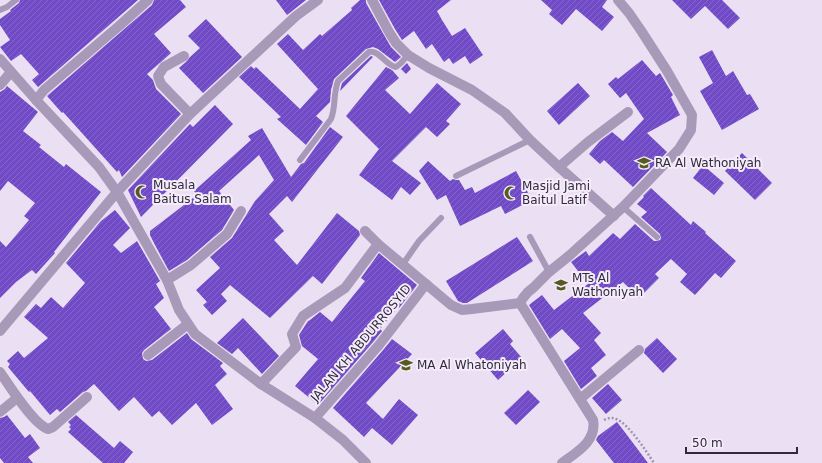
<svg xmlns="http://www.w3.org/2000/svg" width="822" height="463" font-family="'DejaVu Sans',sans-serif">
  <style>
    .building { fill: url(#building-hatch) }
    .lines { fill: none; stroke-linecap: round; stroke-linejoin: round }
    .path { stroke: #a191b3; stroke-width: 2.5; stroke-dasharray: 2 2; stroke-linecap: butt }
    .lane { stroke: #a899b8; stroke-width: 6 }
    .street { stroke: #a899b8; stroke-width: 10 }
    .labels { text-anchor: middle; stroke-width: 4; stroke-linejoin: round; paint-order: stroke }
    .poi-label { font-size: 12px; fill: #302a3a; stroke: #f5ecfb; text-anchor: start }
    .street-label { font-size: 12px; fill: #302a3a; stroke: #f5ecfb }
  </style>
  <defs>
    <pattern id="building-hatch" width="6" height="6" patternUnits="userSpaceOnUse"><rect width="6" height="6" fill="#704ac7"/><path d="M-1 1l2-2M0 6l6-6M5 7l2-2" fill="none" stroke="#8467c6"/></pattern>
  </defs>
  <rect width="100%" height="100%" fill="#ebe0f3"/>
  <g class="building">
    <path d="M20 0H138L38 87 32 80 39 74 21 54 11 61 0 47 10 40 0 25V19L11 11 10 10 19 3Z"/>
    <path d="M154 0H180L186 7 154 34 171 53 161 62 147 74 153 80 156 89 181 114 122 177 119 170 117 172 63 112 62 113 47 96 152 5Z"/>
    <path d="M276 0H306L287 15Z"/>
    <path d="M360 0H366V3L384 35 391 47 401 57 395 62 378 49 373 47 366 49 334 79 331 90 330 102 316 116 323 122 306 145 277 119 281 117 239 77 251 66 254 69 256 67 300 109 318 89 277 44 288 34 303 50 320 34 322 36 352 10 351 8Z"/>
    <path d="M379 0H451L437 11 442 20 452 36 465 28 483 55 470 64 465 56 453 64 449 58 444 62 432 44 426 49 414 31 402 40 395 29Z"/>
    <path d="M541 0H607L602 7 614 17 602 31 576 9 562 25 549 14 552 10Z"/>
    <path d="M672 0H722L740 18 728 29 705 6 691 19Z"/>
    <path d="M206 19 242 57 203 93 179 68 187 61 190 57 200 48 188 36Z"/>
    <path d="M712 50 726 76 733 71 747 95 750 94 759 109 722 130 700 91 713 83 699 57Z"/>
    <path d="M371 56 373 57 340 91 342 83Z"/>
    <path d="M642 60 656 76 660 73 673 95 671 97 680 115 647 133 667 152 633 187 604 160 600 164 589 154 600 141 612 132 623 141 644 119 626 93 620 98 608 84 616 77 618 79Z"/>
    <path d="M407 63 411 69 406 74 401 69Z"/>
    <path d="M386 67 392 70 399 78 385 90 410 114 437 83 461 104 446 121 450 124 437 137 426 127 392 161 421 183 410 195 401 187 392 200 359 175 379 149 346 116Z"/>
    <path d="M578 83 590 96 559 125 547 111Z"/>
    <path d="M7 86 38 112 23 131 41 145 39 147 64 167 66 164 101 192 54 252 55 253 36 274 32 270 16 282 0 298V241L6 247 29 220 24 216 35 203 8 181 0 191V92L5 89Z"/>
    <path d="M215 105 233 124 141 217 128 190 190 124 193 127Z"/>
    <path d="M330 127 343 137 292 202 287 196 269 214 284 231 274 240 297 265 337 213 359 231 360 235 322 284 313 276 270 318 230 285 221 294 227 301 212 315 203 305 207 302 196 290 220 268 210 257 232 238 255 201 274 180 259 155 219 191 234 210 222 230 187 260 169 271 155 245 150 235V231L197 195 194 191 251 140 248 136 262 128 291 177 301 164 304 163Z"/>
    <path d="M742 153 772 183 755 200 725 171Z"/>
    <path d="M428 161 450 181 453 179 456 180H459L465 190 472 187 475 193 516 171 532 200 505 214 501 206 460 226 446 195 437 200 419 171Z"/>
    <path d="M703 165 724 183 714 195 693 178Z"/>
    <path d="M651 188 691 225 693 221 706 232 705 233 736 261 721 278 715 273 695 295 680 282 687 274 671 259 655 274 659 278 639 298 623 282 583 313 601 333 594 340 606 355 591 368 597 376 581 389 564 361 580 348 562 329 550 339 529 305 542 295 554 310 588 284 571 262 586 251 589 256 613 233 620 239 635 224 654 241H656L660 240 661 238 660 234 641 217 647 212 637 204 644 197 643 196Z"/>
    <path d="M115 210 130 228 113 245 121 253 137 241 160 281 156 284 164 298 154 307 171 329 144 350 142 353 143 359 146 361 152 360 187 333 191 339 223 363 220 366 227 374 215 385 233 409 212 425 196 403 172 425 159 411 152 417 134 397 119 411 94 384 86 391 83 392 60 412 57 409 50 415 30 391 29 392 8 367 10 364 7 361 18 351 24 358 48 338 24 317 36 304 41 308 51 297 63 308 85 283 66 263 101 221Z"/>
    <path d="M517 237 533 261 467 303H463L458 301 446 281Z"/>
    <path d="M379 253 417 285 399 308 398 307 380 329 382 331 374 341 318 405 295 386 318 359 302 346 299 335 308 321 310 320 320 312 332 322 365 281 361 278Z"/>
    <path d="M243 318 279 356 262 374 238 348 232 354 217 343Z"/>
    <path d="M503 329 513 341 510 344 522 358 498 380 475 353Z"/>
    <path d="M657 338 677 359 663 373 644 353 645 349Z"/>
    <path d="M392 339 412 354 366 403 383 419 399 399 418 415 392 445 372 428 364 437 333 408 384 349Z"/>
    <path d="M608 384 622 400 606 414 592 398Z"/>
    <path d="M528 390 540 402 516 425 504 413Z"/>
    <path d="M7 415 25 438 30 434 40 448 28 457 33 463H4L0 458V418L4 417Z"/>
    <path d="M76 415 114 448 120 441 133 452 124 463H103L68 432 71 429 69 427 71 425 68 422Z"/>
    <path d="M617 422 627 435 648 463H614L596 440 598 436Z"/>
  </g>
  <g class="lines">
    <path class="path" d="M604 420C608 418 612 417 616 419 629 424 646 451 654 463"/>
    <g class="lane">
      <path d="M0 10 7 7 16 0"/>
      <path d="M300 160 331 119C336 107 333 94 338 81L369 52C380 50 385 65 396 67L401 63 408 55"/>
      <path d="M456 176 530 140"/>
      <path d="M623 207 657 237"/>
      <path d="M530 237 549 272"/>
      <path d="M403 264 419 241 441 218"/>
    </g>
    <g class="street">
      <path d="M372 0 389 32 396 43 408 55 429 68 472 90 505 113 530 140 559 167 614 216"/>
      <path d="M184 56 164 67 158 76 161 84 190 114"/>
      <path d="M0 59 36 100 99 167 117 192 167 280 179 310 195 334 261 384 315 418 343 440 366 463"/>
      <path d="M0 85 11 72"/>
      <path d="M36 100 44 90 119 26 148 0"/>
      <path d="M559 167 588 142 628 112"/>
      <path d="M365 231 378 244 451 305 462 310 472 309 520 303"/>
      <path d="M167 280 191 265 227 234 241 211"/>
      <path d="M0 331 117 192 190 114 296 16 318 0"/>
      <path d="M148 355 188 324"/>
      <path d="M0 372C9 385 33 424 48 429L53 427 87 397"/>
      <path d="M261 384 296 347 292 334 303 316 345 288 378 244"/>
      <path d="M580 399 639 350"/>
      <path d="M0 412 17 398"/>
      <path d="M315 418 379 345 426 284"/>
      <path d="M562 463C577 452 597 441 593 420L520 303 523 298 528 292 533 288 549 272 570 255 623 207 679 149 691 130 692 115 667 71 642 32 629 13 618 0"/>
    </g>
  </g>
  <defs>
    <g id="school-bare" transform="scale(1.08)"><path d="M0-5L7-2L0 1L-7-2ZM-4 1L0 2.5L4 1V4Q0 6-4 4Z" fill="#545c1f" stroke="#f5ecfb" stroke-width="2.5" paint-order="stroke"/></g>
    <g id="mosque-bare" transform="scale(1.08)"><path d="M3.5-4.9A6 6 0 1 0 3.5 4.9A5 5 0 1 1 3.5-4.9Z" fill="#545c1f" stroke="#f5ecfb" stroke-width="2.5" paint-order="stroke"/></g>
  </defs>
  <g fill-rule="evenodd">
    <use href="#school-bare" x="644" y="163"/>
    <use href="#mosque-bare" x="142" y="192"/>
    <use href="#mosque-bare" x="511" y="193"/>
    <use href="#school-bare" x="561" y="285"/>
    <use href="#school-bare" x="406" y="365"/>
  </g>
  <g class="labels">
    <g class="poi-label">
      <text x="655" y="167">RA Al Wathoniyah</text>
      <text x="153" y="189">Musala<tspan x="153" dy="14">Baitus Salam</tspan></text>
      <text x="522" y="190">Masjid Jami<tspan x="522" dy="14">Baitul Latif</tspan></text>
      <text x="572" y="282">MTs Al<tspan x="572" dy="14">Wathoniyah</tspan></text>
      <text x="417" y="369">MA Al Whatoniyah</text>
    </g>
    <g class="street-label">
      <text transform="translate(361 343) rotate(-50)" y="4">JALAN KH ABDURROSYID</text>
    </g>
  </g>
  <path d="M686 447v6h111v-6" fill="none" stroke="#302a3a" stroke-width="2"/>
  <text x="692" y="447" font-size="12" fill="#302a3a" stroke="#f5ecfb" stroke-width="3" paint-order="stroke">50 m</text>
</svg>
